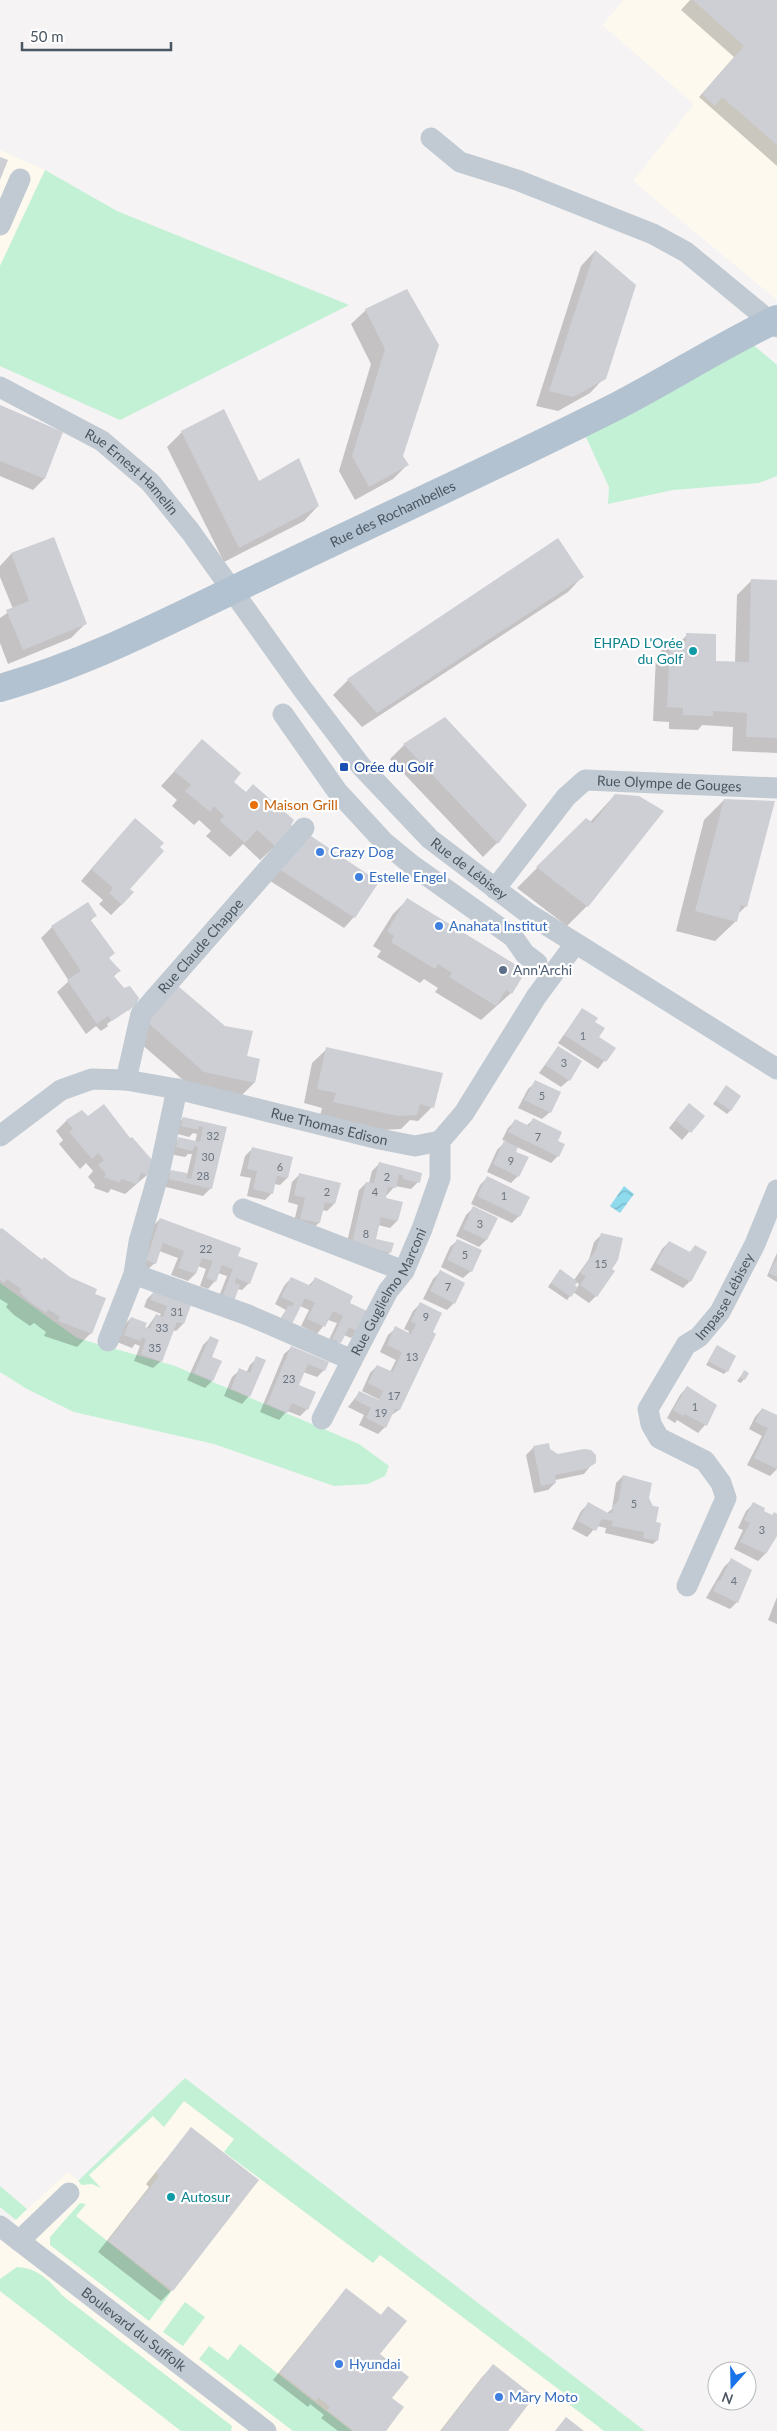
<svg xmlns="http://www.w3.org/2000/svg" width="777" height="2431" font-family="Lato,sans-serif">
  <style>
    .commercial { fill: #fdf9ef }
    .green { fill: #c3f1d5 }
    .water { fill: url(#water-waves) }
    .shadow { fill: #0003; fill-rule: evenodd }
    .building { fill: #cdcfd5 }
    .lines { fill: none; stroke-linecap: round; stroke-linejoin: round }
    .minor { stroke: #c1cad2; stroke-width: 21 }
    .major { stroke: #b3c2d1; stroke-width: 28 }
    .culture-dot { fill: #0f9aa8; stroke: #fff; stroke-width: 2 }
    .transit-dot { fill: #1a4fb4; stroke: #fff; stroke-width: 2 }
    .food-dot { fill: #e8710a; stroke: #fff; stroke-width: 2 }
    .shop-dot { fill: #3f7fe0; stroke: #fff; stroke-width: 2 }
    .service-dot { fill: #5c6f8a; stroke: #fff; stroke-width: 2 }
    .labels { text-anchor: middle; stroke-width: 4.5; stroke-linejoin: round; paint-order: stroke }
    .number-label { font-size: 11px; fill: #6b747e }
    .street-label { font-size: 14px; fill: #4a5661; stroke: #fff }
    .culture-label { font-size: 14px; fill: #0d838f; stroke: #fff; text-anchor: end }
    .transit-label { font-size: 14px; fill: #164399; stroke: #fff; text-anchor: start }
    .food-label { font-size: 14px; fill: #c56008; stroke: #fff; text-anchor: start }
    .shop-label { font-size: 14px; fill: #366cbe; stroke: #fff; text-anchor: start }
    .service-label { font-size: 14px; fill: #4e5e75; stroke: #fff; text-anchor: start }
  </style>
  <defs>
    <pattern id="water-waves" width="16" height="10" patternUnits="userSpaceOnUse" patternTransform="scale(1.25)"><rect width="16" height="10" fill="#90daee"/><path d="M0 5q4-4 8 0t8 0" fill="none" stroke="#78b4c4"/></pattern>
  </defs>
  <rect width="100%" height="100%" fill="#f5f3f3"/>
  <g class="commercial">
    <path d="M624 0H777V300L633 181 694 104 602 25Z"/>
    <path d="M0 150 45 170 0 266Z"/>
    <path d="M185 2078 645 2431H0V2234L68 2172 79 2181Z"/>
  </g>
  <g class="green">
    <path d="M45 170 117 211 349 305 120 420 0 366V266Z"/>
    <path d="M750 342 777 365V476L759 483 673 490 608 504 609 487 584 433Z"/>
    <path d="M0 1283 77 1338 175 1366 359 1444 389 1466 385 1476 368 1484 334 1486 214 1444 74 1412 27 1389 0 1372Z"/>
    <path d="M185 2078 645 2431H604L570 2405 573 2400 380 2255 373 2263 224 2152 234 2139 184 2101 164 2127 153 2116 89 2175 101 2188 92 2184 82 2185 78 2181Z"/>
    <path d="M0 2186 27 2209 16 2220 0 2207Z"/>
    <path d="M80 2203 86 2204 76 2216 171 2292 149 2321 50 2245V2237Z"/>
    <path d="M17 2267C39 2268 49 2281 63 2296L232 2426 231 2431H181L0 2291V2279Z"/>
    <path d="M185 2302 205 2317 183 2346 163 2332Z"/>
    <path d="M240 2344 352 2431H293L199 2359 209 2346 228 2360Z"/>
  </g>
  <path class="water" d="M624 1186 634 1194 620 1213 610 1206Z"/>
  <g class="shadow">
    <path d="M690 0H777V166L699 97 734 57 681 10Z"/>
    <path d="M595 251 604 378 590 393 558 411 536 406 581 266Z"/>
    <path d="M407 291 402 456 407 465 393 479 355 500 339 471 371 364 351 324 366 310Z"/>
    <path d="M0 406 61 433 44 479 33 490 0 476Z"/>
    <path d="M182 432 259 483 318 506 304 521 224 562 167 447Z"/>
    <path d="M54 538 85 624 71 638 8 664 0 643V618L13 609 0 577V566L11 554Z"/>
    <path d="M557 540 582 577 568 592 362 727 333 695 348 680Z"/>
    <path d="M752 580 777 581V753L732 751 733 727 702 725 698 730 669 729V722L653 721 656 656 670 642H680L687 635 714 662 735 663 737 595Z"/>
    <path d="M202 741 275 846 260 860 243 844 230 857 206 836 211 831 199 820 194 825 172 806 177 800 161 786Z"/>
    <path d="M404 745 526 805 497 843 483 857 390 759Z"/>
    <path d="M615 795 587 906 567 926 517 888 586 819 590 822Z"/>
    <path d="M724 800 746 906 737 915 736 921 715 941 676 931 704 820Z"/>
    <path d="M124 831 122 904 111 915 99 904 103 900 81 881Z"/>
    <path d="M297 846 354 917 344 928 267 879Z"/>
    <path d="M407 900 511 993 481 1020 435 992 438 988 424 979 420 983 377 957 381 951 373 946 393 914Z"/>
    <path d="M87 904 95 916 90 921 107 959 119 971 113 977 135 1004 128 1011V1009L107 1024 108 1026 125 1014 101 1031 96 1026 86 1034 57 992 69 981 41 938 52 927Z"/>
    <path d="M164 1002 246 1057 259 1060 254 1083 240 1097 190 1086 133 1037Z"/>
    <path d="M582 1010 593 1022 597 1038 614 1048 598 1069 558 1043Z"/>
    <path d="M558 1047 569 1080 561 1087 539 1073Z"/>
    <path d="M327 1049 432 1107 418 1121 410 1120 401 1129 383 1130 320 1116 322 1108 304 1103 312 1063Z"/>
    <path d="M536 1082 550 1112 542 1119 518 1108 528 1089Z"/>
    <path d="M726 1087 731 1110 727 1114 713 1104Z"/>
    <path d="M82 1111 88 1118 151 1161 147 1175 125 1194 111 1189 108 1193 94 1188 95 1185 88 1177 93 1171 86 1163 80 1169 59 1144 63 1140 56 1131 66 1121Z"/>
    <path d="M682 1112 703 1116 682 1140 669 1128Z"/>
    <path d="M183 1118 225 1128 211 1188 203 1196 162 1186 164 1178 171 1171 187 1175 192 1154H188L185 1157 169 1154 171 1146 178 1139 195 1143 197 1134 193 1133 189 1137 174 1133 176 1125Z"/>
    <path d="M534 1119 558 1156 551 1163 517 1147 514 1152 518 1176 511 1183 487 1172 497 1150 506 1141 502 1140 508 1128 515 1121 526 1126Z"/>
    <path d="M252 1149 292 1158 287 1178 280 1185 274 1184 272 1193 265 1200 247 1196 251 1178 240 1176 245 1156Z"/>
    <path d="M379 1164 418 1182 411 1189 395 1186 387 1195H385L384 1199 397 1221 390 1228 378 1225 375 1240 390 1252 383 1260 345 1251 359 1190 366 1183H369L372 1171Z"/>
    <path d="M300 1174 334 1204 327 1211 322 1210 319 1223 311 1230 293 1226 298 1205 288 1202 292 1182Z"/>
    <path d="M487 1178 519 1216 512 1223 471 1204 480 1185Z"/>
    <path d="M473 1208 496 1219 486 1240 479 1247 456 1236 466 1215Z"/>
    <path d="M160 1219 237 1256 249 1283 242 1290 237 1289 216 1304 227 1276 218 1273 215 1281 208 1289 200 1286 206 1269 198 1266 195 1274 188 1281 171 1275 178 1258 159 1251 155 1263 147 1270 140 1267 153 1226Z"/>
    <path d="M0 1231 94 1295 91 1333 77 1347 44 1336 46 1332 34 1323 30 1326 14 1315 6 1307 8 1304 0 1299Z"/>
    <path d="M601 1235 596 1296 589 1303 573 1292 567 1300 548 1287 557 1274 574 1280 589 1259 594 1242ZM576 1282 579 1284 577 1288 574 1286Z"/>
    <path d="M458 1240 471 1271 463 1278 441 1267 450 1247Z"/>
    <path d="M669 1242 689 1253 695 1247 690 1281 683 1288 650 1270 662 1249Z"/>
    <path d="M777 1253V1282L767 1276Z"/>
    <path d="M440 1272 454 1303 447 1310 423 1299 433 1279Z"/>
    <path d="M291 1278 308 1286 315 1279 348 1303 358 1331 351 1338 344 1335 333 1350 326 1346 337 1323 328 1320 317 1334 301 1326 309 1310 300 1306 274 1329 286 1310 275 1304 284 1286Z"/>
    <path d="M154 1292 190 1305 183 1324 176 1331 172 1330 161 1361 153 1368 134 1361 140 1346 135 1344 132 1348 117 1342 124 1325 131 1318 146 1329 156 1315 159 1317 161 1314 144 1307 147 1299Z"/>
    <path d="M420 1304 440 1313 399 1410 390 1416 385 1427 378 1434 359 1425 364 1415 348 1407 359 1393 379 1402 380 1400 362 1391 370 1373 377 1366 390 1372 396 1360 380 1352 388 1335 396 1328 408 1334 409 1331 404 1329 413 1311Z"/>
    <path d="M210 1338 212 1381 205 1388 187 1380 203 1345Z"/>
    <path d="M292 1347 324 1370 317 1377 303 1372 298 1385 307 1409 300 1416 287 1411 279 1420 260 1412 284 1354Z"/>
    <path d="M717 1347 727 1371 724 1374 706 1365Z"/>
    <path d="M257 1358 249 1396 242 1404 224 1396 232 1377 240 1370 246 1373 250 1365Z"/>
    <path d="M744 1372V1379L741 1383 737 1381Z"/>
    <path d="M687 1387 715 1405 705 1425 698 1433 677 1420 675 1423 667 1418 680 1395Z"/>
    <path d="M762 1409 777 1416V1469L770 1476 747 1465 762 1436 749 1429 755 1417Z"/>
    <path d="M534 1447 549 1450 558 1455 596 1459 584 1474 555 1480V1483L548 1490 534 1493 526 1455Z"/>
    <path d="M623 1476 648 1498 657 1540 653 1544 605 1533 606 1528 597 1526 587 1537 572 1529 581 1511 588 1504 606 1514 612 1509 616 1483Z"/>
    <path d="M753 1504 762 1511 772 1516H777V1532L765 1554 758 1561 734 1549 743 1530 738 1528 746 1511Z"/>
    <path d="M731 1560 737 1602 730 1609 706 1598 724 1567Z"/>
    <path d="M777 1597V1624L768 1620Z"/>
    <path d="M191 2129 257 2180 172 2290 161 2301 98 2252 149 2187 146 2184Z"/>
    <path d="M346 2289 380 2316 388 2308 379 2355 390 2398 384 2431H338L321 2418 324 2415 310 2404 308 2407 273 2380Z"/>
    <path d="M493 2366 506 2431H440L482 2377Z"/>
  </g>
  <g class="building">
    <path d="M693 0H777V145L722 97 715 106 702 94 744 46Z"/>
    <path d="M0 157 8 160 0 180Z"/>
    <path d="M595 250 636 285 606 379 573 397 549 391Z"/>
    <path d="M407 289 439 345 403 456 409 465 369 487 352 456 385 349 365 309Z"/>
    <path d="M0 405 63 432 45 479 0 461Z"/>
    <path d="M224 409 259 481 299 458 319 506 239 548 181 431Z"/>
    <path d="M54 537 87 624 23 650 6 610 29 601 11 553Z"/>
    <path d="M558 538 584 577 377 713 347 679Z"/>
    <path d="M751 579 777 580V738L746 737 747 713 713 711V716L683 715V708L667 707 670 640 686 641V633L716 634V661L749 662Z"/>
    <path d="M445 717 527 805 498 844 403 744Z"/>
    <path d="M202 739 241 773 234 782 246 792 253 784 294 820 291 825 293 826 275 846 257 830 245 843 220 821 224 816 214 806 210 812 185 791 191 785 174 771Z"/>
    <path d="M615 794 639 796 664 811 588 907 536 867 586 818 593 823Z"/>
    <path d="M724 799 775 801 747 907 741 905 737 922 695 911Z"/>
    <path d="M135 818 164 843 160 847 164 851 130 889 134 892 122 905 109 893 113 888 91 869Z"/>
    <path d="M308 834 379 882 355 918 277 868Z"/>
    <path d="M407 898 526 971 512 994 506 990 496 1006 449 977 452 973 438 964 435 969 391 942 394 936 387 931Z"/>
    <path d="M88 902 97 916 90 919 115 953 109 958 121 971 113 975 124 988 130 986 139 998 136 1005 112 1021 108 1016 97 1024 67 980 81 971 51 926Z"/>
    <path d="M178 986 225 1026 253 1031 247 1056 260 1059 255 1083 204 1072 147 1022Z"/>
    <path d="M582 1008 598 1018 595 1022 605 1028 599 1037 616 1048 606 1062 564 1035Z"/>
    <path d="M558 1046 582 1061 570 1081 545 1065Z"/>
    <path d="M326 1047 443 1073 434 1108 420 1104 417 1115 398 1116 333 1102 336 1093 317 1089Z"/>
    <path d="M535 1080 561 1092 551 1113 524 1100Z"/>
    <path d="M726 1085 741 1096 731 1111 716 1100Z"/>
    <path d="M689 1103 705 1116 691 1133 675 1120Z"/>
    <path d="M104 1104 130 1138 132 1137 153 1161 148 1175 141 1173 137 1184 121 1179 120 1183 104 1177 106 1174 98 1165 104 1160 98 1153 92 1159 69 1132 73 1129 66 1120 82 1110 88 1116Z"/>
    <path d="M183 1117 227 1127 212 1189 169 1179 171 1170 187 1173 186 1178 191 1179 195 1163 198 1147 194 1146 193 1151 176 1147 178 1137 200 1142 203 1127 199 1126 198 1130 181 1126Z"/>
    <path d="M533 1118 562 1132 558 1141 565 1144 559 1157 508 1132 515 1119 529 1126Z"/>
    <path d="M504 1141 518 1147 516 1152 529 1157 519 1177 493 1164Z"/>
    <path d="M252 1147 293 1157 288 1178 277 1176 273 1194 253 1189 257 1171 247 1169Z"/>
    <path d="M379 1162 422 1173 420 1183 403 1179V1175L399 1174 396 1188 388 1187 386 1198 403 1202 398 1221 381 1217 376 1239 394 1243 391 1253 352 1243 366 1182 374 1183Z"/>
    <path d="M299 1173 341 1183 335 1204 325 1202 320 1223 300 1219 305 1198 294 1195Z"/>
    <path d="M487 1176 530 1197 520 1217 477 1196Z"/>
    <path d="M473 1206 498 1218 487 1240 463 1229Z"/>
    <path d="M160 1218 241 1248 238 1256 258 1263 250 1284 236 1278 235 1283 240 1285 234 1301 222 1297 233 1269 222 1265 216 1282 206 1278 213 1261 202 1258 196 1274 178 1268 184 1251 163 1243 156 1264 146 1260Z"/>
    <path d="M2 1228 42 1260 44 1257 70 1277 97 1289 95 1294 106 1298 92 1334 58 1321 60 1317 48 1309 46 1313 29 1301 19 1292 21 1289 7 1279 4 1283 0 1280V1229Z"/>
    <path d="M601 1233 623 1238 618 1260 612 1269 615 1271 597 1297 580 1285 586 1276 580 1273 596 1250Z"/>
    <path d="M457 1239 482 1250 472 1272 447 1260Z"/>
    <path d="M669 1241 690 1252 695 1245 707 1252 691 1282 656 1263Z"/>
    <path d="M777 1258V1277L769 1273Z"/>
    <path d="M560 1269 578 1282 575 1285 578 1288 571 1297 551 1283Z"/>
    <path d="M440 1270 465 1283 455 1304 430 1291Z"/>
    <path d="M291 1277 311 1286 315 1277 353 1296 350 1303 369 1312 359 1332 349 1327 341 1343 332 1339 343 1316 333 1311 325 1327 307 1319 315 1303 305 1298 291 1326 281 1321 288 1305 292 1307 294 1303 281 1297Z"/>
    <path d="M154 1290 191 1305 184 1324 177 1322 162 1362 141 1354 146 1339 142 1337 140 1341 124 1335 131 1317 147 1323 145 1327 150 1329 156 1314 163 1317 167 1306 150 1300Z"/>
    <path d="M420 1302 442 1313 433 1332 436 1334 400 1410 395 1409 386 1428 366 1418 371 1408 355 1400 359 1391 379 1400 383 1391 368 1383 377 1365 393 1372 402 1352 387 1345 395 1326 411 1334 416 1324 411 1321Z"/>
    <path d="M210 1336 219 1340 212 1357 222 1361 213 1381 194 1373Z"/>
    <path d="M717 1345 736 1356 728 1372 708 1361Z"/>
    <path d="M291 1346 329 1362 325 1371 308 1364 299 1385 316 1392 308 1410 292 1403 287 1413 267 1404Z"/>
    <path d="M256 1356 266 1360 250 1397 231 1389 239 1368 250 1373Z"/>
    <path d="M744 1370 749 1373 745 1380 740 1378Z"/>
    <path d="M687 1386 717 1405 707 1426 685 1414 683 1416 673 1410Z"/>
    <path d="M762 1408 777 1415V1469L754 1458 768 1428 755 1422Z"/>
    <path d="M549 1443 550 1449 558 1454 584 1449 591 1450 596 1455V1463L586 1469 555 1475 556 1483 541 1486 533 1446Z"/>
    <path d="M623 1475 652 1483 649 1498 653 1506 659 1507 656 1522 661 1523 658 1541 643 1538 644 1532 612 1526 613 1521 602 1519 596 1531 578 1521 588 1502 608 1513H613L612 1506 618 1502Z"/>
    <path d="M753 1502 765 1508 764 1511 772 1515 774 1512 777 1514V1536L766 1554 740 1542 750 1523 744 1520Z"/>
    <path d="M731 1558 752 1570 738 1603 713 1591 718 1580 720 1581Z"/>
    <path d="M191 2127 259 2180 173 2291 108 2241 159 2176 156 2172Z"/>
    <path d="M346 2288 381 2315 388 2306 407 2321 380 2354 409 2377 392 2398 404 2407 386 2431H354L327 2410 330 2407 318 2397 316 2401 280 2373Z"/>
    <path d="M493 2364 530 2393 531 2401 508 2431H441Z"/>
    <path d="M566 2417 584 2431H555Z"/>
  </g>
  <g class="lines">
    <g class="minor">
      <path d="M431 138 460 162 517 180 653 234 686 252 777 327"/>
      <path d="M0 225 20 179"/>
      <path id="s1" d="M0 387 102 441 150 482 190 531 301 687 361 766 430 839 529 914 777 1069"/>
      <path d="M283 714 337 791 384 842 412 865 513 937 525 954 537 963"/>
      <path id="s2" d="M495 889 566 797 585 780 777 788"/>
      <path id="s3" d="M126 1080 141 1014 304 828"/>
      <path id="s4" d="M0 1136 61 1090 92 1079 126 1080 177 1089 379 1139 415 1146 440 1141 464 1113 536 997 575 944"/>
      <path d="M243 1209 404 1271"/>
      <path id="s5" d="M134 1274 248 1315 352 1360 388 1291 404 1271 422 1229 440 1178V1141"/>
      <path d="M108 1341 134 1274 139 1242 160 1169 177 1089"/>
      <path d="M322 1419 352 1360"/>
      <path id="s6" d="M687 1586 726 1498 721 1483 705 1461 659 1438 651 1424 648 1409 686 1345 699 1337 720 1312 755 1244 777 1190"/>
      <path id="s7" d="M0 2226 266 2431"/>
      <path d="M19 2241 69 2193"/>
    </g>
    <path class="major" id="s8" d="M0 688C92 662 176 617 262 576 380 519 500 465 617 406 671 378 722 345 777 319"/>
  </g>
  <g class="culture-dot">
    <circle cx="693" cy="651" r="5"/>
    <circle cx="171" cy="2197" r="5"/>
  </g>
  <rect class="transit-dot" x="339" y="762" width="10" height="10" rx="2.5"/>
  <circle class="food-dot" cx="254" cy="805" r="5"/>
  <g class="shop-dot">
    <circle cx="320" cy="852" r="5"/>
    <circle cx="359" cy="877" r="5"/>
    <circle cx="439" cy="926" r="5"/>
    <circle cx="339" cy="2364" r="5"/>
    <circle cx="499" cy="2397" r="5"/>
  </g>
  <circle class="service-dot" cx="503" cy="970" r="5"/>
  <g class="labels">
    <g class="number-label">
      <text x="583" y="1040">1</text>
      <text x="564" y="1067">3</text>
      <text x="542" y="1100">5</text>
      <text x="213" y="1140">32</text>
      <text x="538" y="1141">7</text>
      <text x="208" y="1161">30</text>
      <text x="511" y="1165">9</text>
      <text x="280" y="1171">6</text>
      <text x="203" y="1180">28</text>
      <text x="387" y="1181">2</text>
      <text x="327" y="1196">2</text>
      <text x="375" y="1196">4</text>
      <text x="504" y="1200">1</text>
      <text x="480" y="1228">3</text>
      <text x="366" y="1238">8</text>
      <text x="206" y="1253">22</text>
      <text x="465" y="1259">5</text>
      <text x="601" y="1268">15</text>
      <text x="448" y="1291">7</text>
      <text x="177" y="1316">31</text>
      <text x="426" y="1321">9</text>
      <text x="162" y="1332">33</text>
      <text x="155" y="1352">35</text>
      <text x="412" y="1361">13</text>
      <text x="289" y="1383">23</text>
      <text x="394" y="1400">17</text>
      <text x="695" y="1411">1</text>
      <text x="381" y="1417">19</text>
      <text x="634" y="1508">5</text>
      <text x="762" y="1534">3</text>
      <text x="734" y="1585">4</text>
    </g>
    <g class="street-label">
      <text dy="5" stroke="none"><textPath href="#s1" startOffset="158">Rue Ernest Hamelin</textPath></text>
      <text dy="5" stroke="none"><textPath href="#s8" startOffset="430">Rue des Rochambelles</textPath></text>
      <text dy="5" stroke="none"><textPath href="#s2" startOffset="226">Rue Olympe de Gouges</textPath></text>
      <text dy="5" stroke="none"><textPath href="#s1" startOffset="682">Rue de Lébisey</textPath></text>
      <text dy="5" stroke="none"><textPath href="#s3" startOffset="158">Rue Claude Chappe</textPath></text>
      <text dy="5" stroke="none"><textPath href="#s4" startOffset="352">Rue Thomas Edison</textPath></text>
      <text dy="5" stroke="none"><textPath href="#s5" startOffset="312">Rue Guglielmo Marconi</textPath></text>
      <text dy="5" stroke="none"><textPath href="#s6" startOffset="360">Impasse Lébisey</textPath></text>
      <text dy="5" stroke="none"><textPath href="#s7" startOffset="169">Boulevard du Suffolk</textPath></text>
    </g>
    <g class="culture-label">
      <text x="683" y="648">EHPAD L'Orée<tspan x="683" dy="16">du Golf</tspan></text>
      <text x="181" y="2202" text-anchor="start">Autosur</text>
    </g>
    <g class="transit-label">
      <text x="354" y="772">Orée du Golf</text>
    </g>
    <g class="food-label">
      <text x="264" y="810">Maison Grill</text>
    </g>
    <g class="shop-label">
      <text x="330" y="857">Crazy Dog</text>
      <text x="369" y="882">Estelle Engel</text>
      <text x="449" y="931">Anahata Institut</text>
      <text x="349" y="2369">Hyundai</text>
      <text x="509" y="2402">Mary Moto</text>
    </g>
    <g class="service-label">
      <text x="513" y="975">Ann'Archi</text>
    </g>
  </g>
  <g transform="translate(732 2386) rotate(200)"><circle r="24" fill="#ffffff" stroke="#b7bbc0"/>
  <path d="M0-4L9 19L0 12L-9 19Z" fill="#1a73e8"/>
  <text y="-8" font-size="14" font-weight="bold" text-anchor="middle" fill="#4a5661">N</text>
  </g>
  <path d="M22 42v8h149v-8" fill="none" stroke="#4a5661" stroke-width="2.5"/>
  <text x="30" y="42" font-size="15" fill="#4a5661" stroke="#ffffff" stroke-width="4" paint-order="stroke">50 m</text>
</svg>
